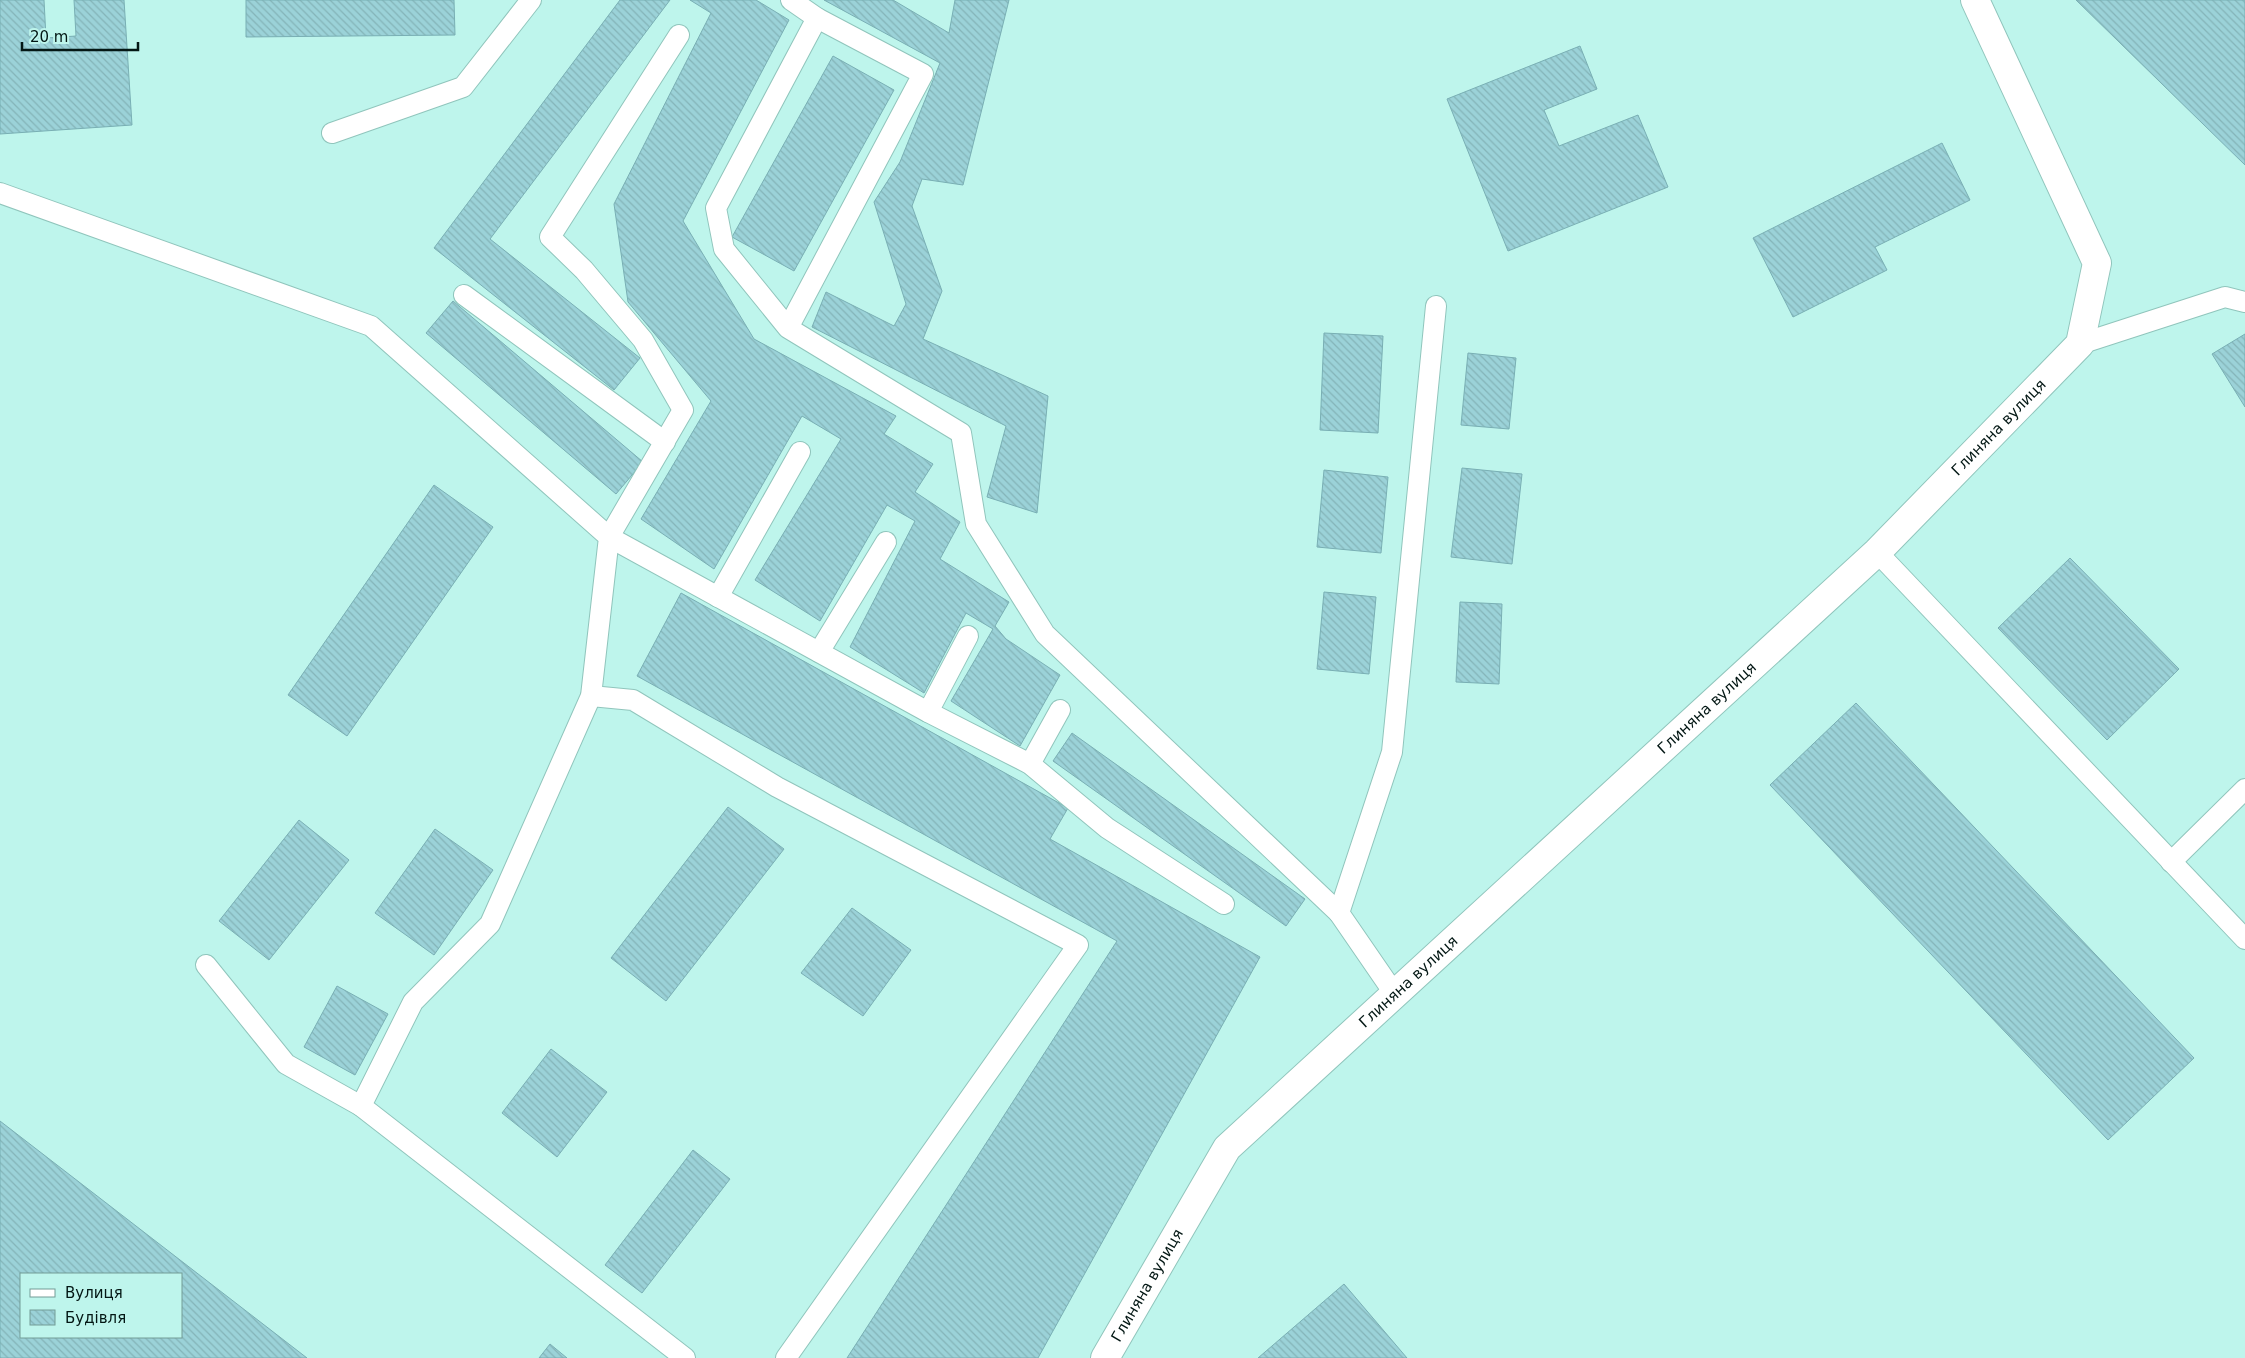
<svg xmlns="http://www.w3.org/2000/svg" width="2245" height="1358" font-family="'DejaVu Sans',sans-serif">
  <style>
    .building { fill: url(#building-back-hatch); stroke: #79afb4; fill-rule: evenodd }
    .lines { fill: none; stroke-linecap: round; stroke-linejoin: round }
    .lane-casing { stroke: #90c5bc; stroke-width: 22 }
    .secondary-casing { stroke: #90c5bc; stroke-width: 30 }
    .lane { stroke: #fff; stroke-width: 20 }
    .secondary { stroke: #fff; stroke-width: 28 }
    .labels { text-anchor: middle; stroke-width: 4; stroke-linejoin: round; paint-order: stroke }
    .street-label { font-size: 15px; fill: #031714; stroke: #bef5ec }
  </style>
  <defs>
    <pattern id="building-back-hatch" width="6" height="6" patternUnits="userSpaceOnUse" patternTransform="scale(1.25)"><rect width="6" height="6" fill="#9bd2d8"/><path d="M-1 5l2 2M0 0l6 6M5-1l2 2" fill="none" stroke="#84b4b8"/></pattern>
  </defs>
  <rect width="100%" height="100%" fill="#bef5ec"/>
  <g class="building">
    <path d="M0 0H44L46 38 76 36 74 0H124L132 125 0 134Z"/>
    <path d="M246 0H454L455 35 246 37Z"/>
    <path d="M620 0H670L490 239 640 358 614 390 434 248Z"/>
    <path d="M690 0H756L789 20 683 221 754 339 896 416 884 434 933 464 915 492 960 522 940 559 1009 602 995 626 1006 639 1060 675 1020 746 951 701 993 629 966 613 924 693 850 647 915 521 887 505 820 621 755 580 841 439 802 416 714 569 641 519 711 401 628 302 614 204 711 13Z"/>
    <path d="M824 0H893L949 33 955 0H1009L963 185 922 179 912 206 942 291 923 339 1048 396 1037 513 987 497 1006 426 812 327 826 292 894 326 906 304 874 202 900 162 940 63Z"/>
    <path d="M2076 0H2245V165Z"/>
    <path d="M1580 46 1597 89 1544 110 1559 146 1638 115 1668 187 1508 251 1447 99Z"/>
    <path d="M833 56 894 90 794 271 732 237Z"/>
    <path d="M1942 143 1970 200 1875 247 1887 270 1793 317 1753 238Z"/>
    <path d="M453 301 643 462 616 494 426 333Z"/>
    <path d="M1324 333 1383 336 1378 433 1320 430Z"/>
    <path d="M2245 334V407L2212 354Z"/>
    <path d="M1468 353 1516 358 1509 429 1461 425Z"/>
    <path d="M1462 468 1522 474 1512 564 1451 557Z"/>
    <path d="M1324 470 1388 477 1381 553 1317 547Z"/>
    <path d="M434 485 493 527 347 736 288 695Z"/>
    <path d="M2070 558 2179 669 2107 740 1998 628Z"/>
    <path d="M1324 592 1376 597 1369 674 1317 669Z"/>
    <path d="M681 593 1068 808 1050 839 1260 957 1038 1358H847L1117 941 637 676Z"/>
    <path d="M1460 602 1502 604 1499 684 1456 682Z"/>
    <path d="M1856 703 2194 1058 2108 1140 1770 785Z"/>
    <path d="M1072 733 1305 899 1286 926 1053 761Z"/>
    <path d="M728 807 784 849 666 1001 611 958Z"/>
    <path d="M299 820 349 860 269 960 219 921Z"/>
    <path d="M435 829 493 870 434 955 375 913Z"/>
    <path d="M852 908 911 950 863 1016 801 973Z"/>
    <path d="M337 986 388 1014 355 1075 304 1047Z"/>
    <path d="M551 1049 607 1092 557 1157 502 1113Z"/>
    <path d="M0 1121 307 1358H0ZM21 1274H181V1337H21Z"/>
    <path d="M693 1150 730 1179 642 1293 605 1265Z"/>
    <path d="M1344 1284 1407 1358H1258Z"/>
    <path d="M550 1344 567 1358H539Z"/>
  </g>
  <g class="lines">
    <g class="lane-casing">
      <g id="lane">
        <path d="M791 0 817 18"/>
        <path d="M679 35 550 237 584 270 643 340 683 410 609 537 928 712 1030 764 1107 828 1224 904"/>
        <path d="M332 133 463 87 531 0"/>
        <path d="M0 193 371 326 609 537 591 696 490 924 413 1002 361 1106 685 1358"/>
        <path d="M464 295 665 442"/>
        <path d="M788 328 923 74 817 18 716 208 724 249 788 328 961 433 976 524 1045 634 1339 913"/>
        <path d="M2080 344 2225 297 2245 302"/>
        <path d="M1877 552 2245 939"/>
        <path d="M718 597 800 452"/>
        <path d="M819 652 886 542"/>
        <path d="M591 696 633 700 777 787 1078 945 786 1358"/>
        <path d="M928 712 968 636"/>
        <path d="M1030 764 1060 710"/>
        <path d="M2171 862 2245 789"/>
        <path d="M206 965 286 1064 361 1106"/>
        <path d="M1394 993 1339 913 1392 752 1436 306"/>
      </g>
    </g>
    <g class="secondary-casing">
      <g id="secondary">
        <path id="s1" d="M1105 1358 1227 1148 1877 552 2080 344 2097 263 1975 0"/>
      </g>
    </g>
    <use href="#lane" class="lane"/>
    <use href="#secondary" class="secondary"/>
  </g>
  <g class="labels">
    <g class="street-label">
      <text dy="5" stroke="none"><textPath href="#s1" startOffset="1299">Глиняна вулиця</textPath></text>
      <text dy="5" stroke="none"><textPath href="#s1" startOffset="894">Глиняна вулиця</textPath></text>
      <text dy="5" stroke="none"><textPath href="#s1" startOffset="489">Глиняна вулиця</textPath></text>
      <text dy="5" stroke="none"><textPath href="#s1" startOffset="84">Глиняна вулиця</textPath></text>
    </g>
  </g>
  <rect x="20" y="1273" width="162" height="65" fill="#bef5ec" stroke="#739c96"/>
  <rect x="30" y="1289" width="25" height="8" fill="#ffffff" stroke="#739c96"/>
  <text x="65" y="1298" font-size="15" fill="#031714">Вулиця</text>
  <rect x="30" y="1310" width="25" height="15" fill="url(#building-back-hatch)" stroke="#739c96"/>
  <text x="65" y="1323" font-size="15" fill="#031714">Будівля</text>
  <path d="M22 42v8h116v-8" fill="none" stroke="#031714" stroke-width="2.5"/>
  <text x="30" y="42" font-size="15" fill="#031714" stroke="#bef5ec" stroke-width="4" paint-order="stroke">20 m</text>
</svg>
